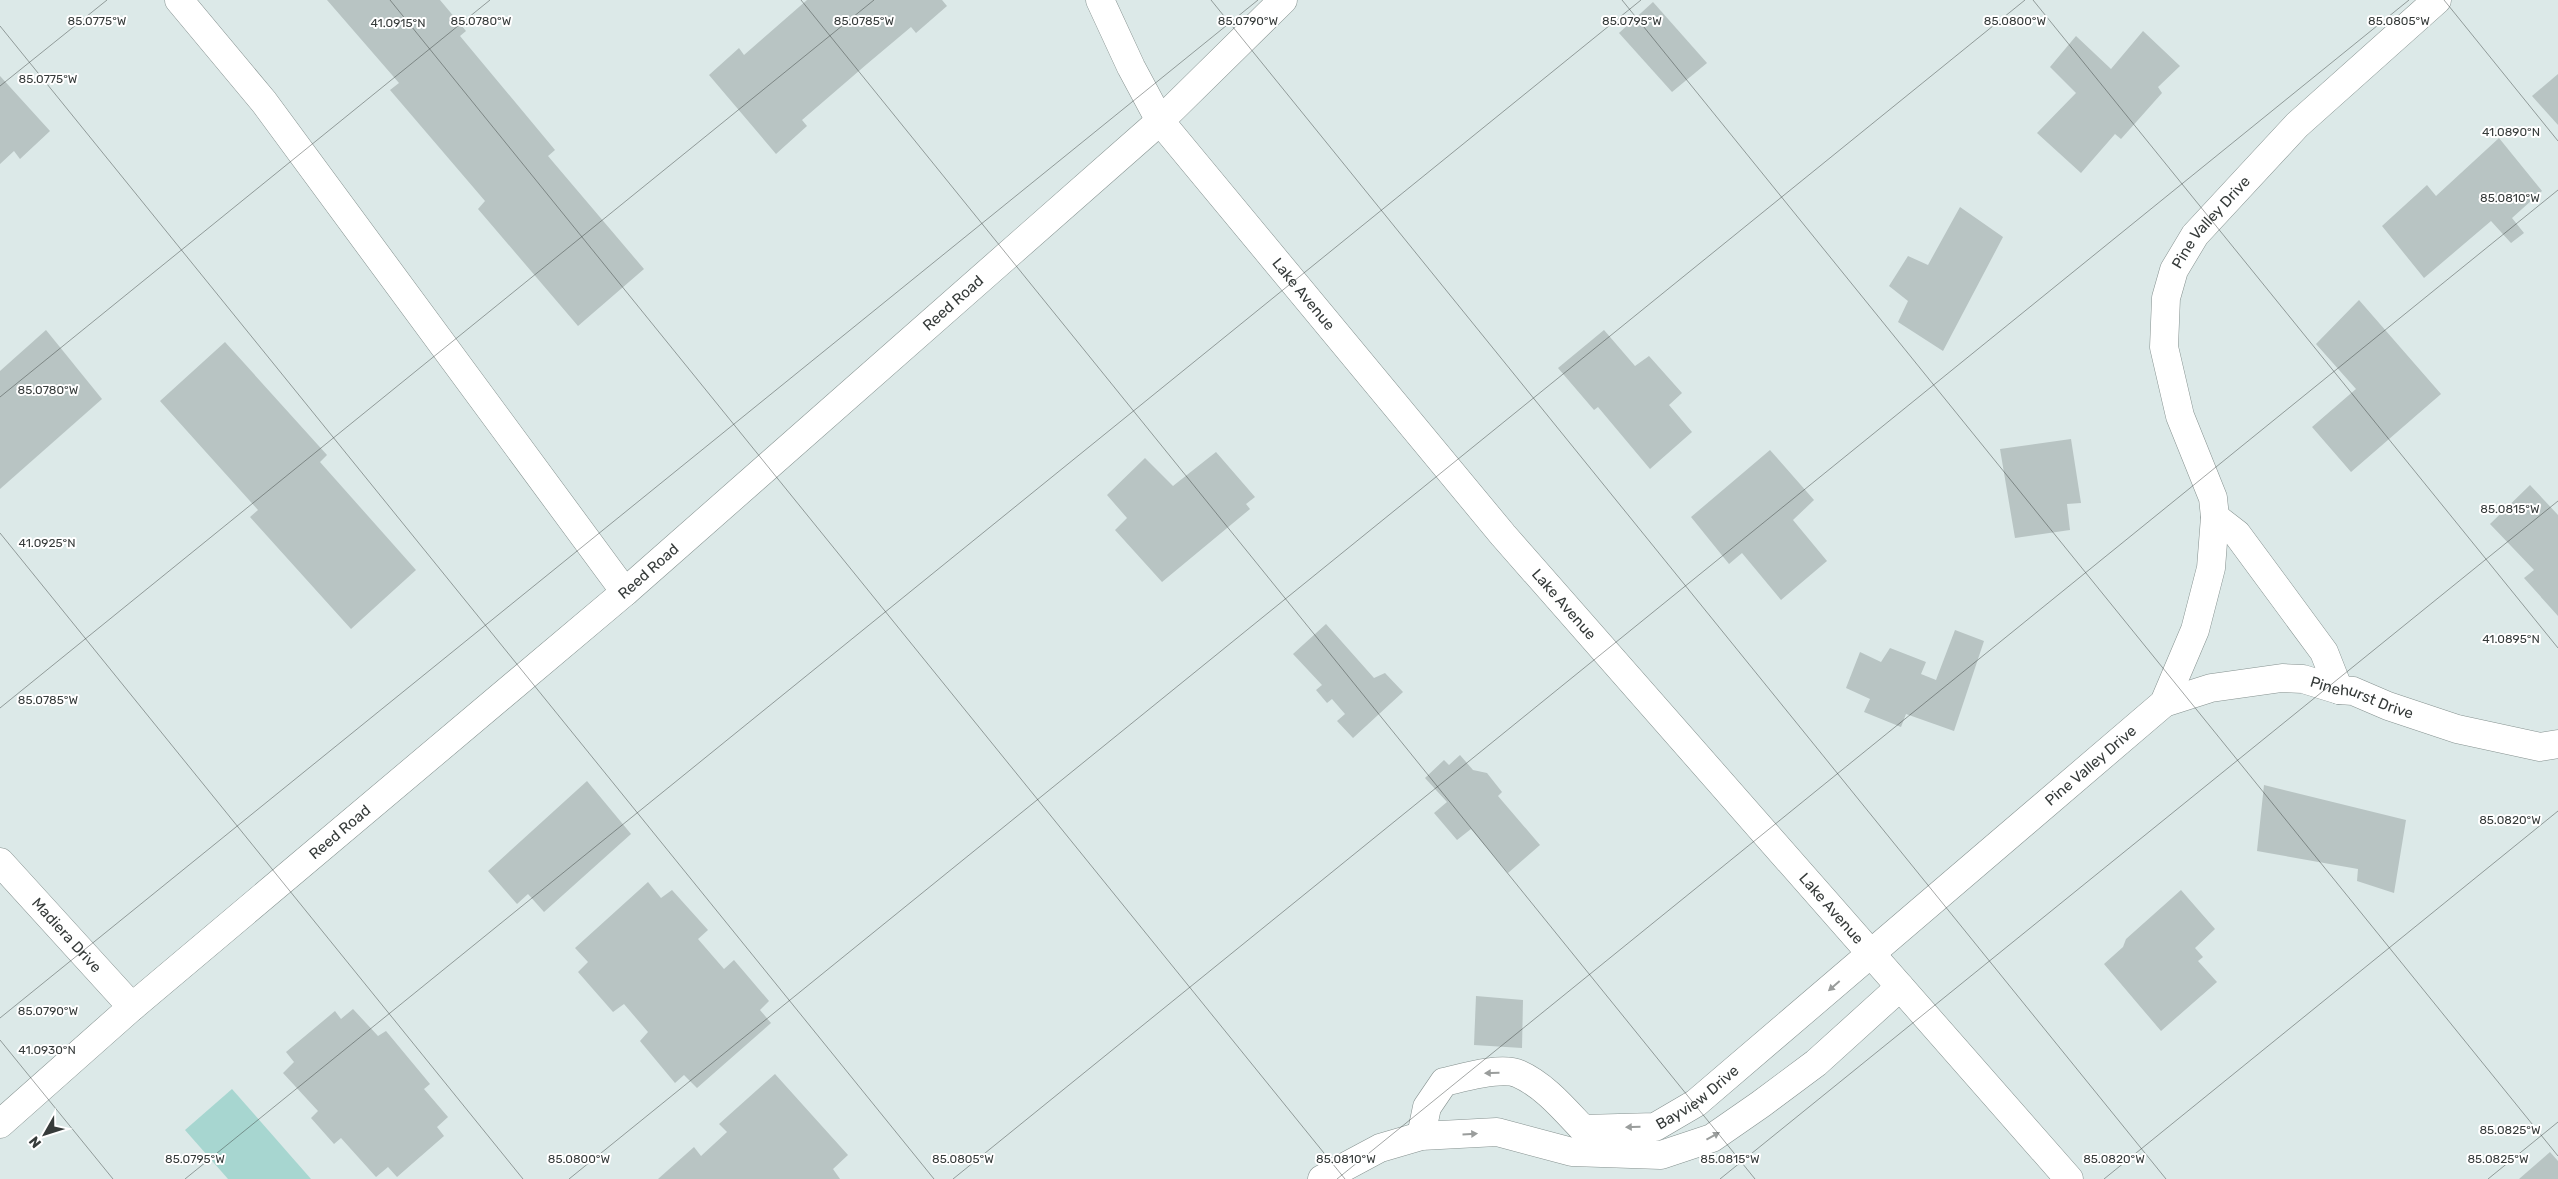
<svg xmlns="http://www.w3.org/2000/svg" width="2558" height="1179" font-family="Rubik,sans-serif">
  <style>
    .green { fill: #a7d6d0 }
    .building { fill: #b8c4c3 }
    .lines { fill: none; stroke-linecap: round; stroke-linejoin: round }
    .street-casing { stroke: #85918f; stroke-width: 29 }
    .secondary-casing { stroke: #85918f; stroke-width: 29 }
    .street { stroke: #fff; stroke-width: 28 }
    .secondary { stroke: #fff; stroke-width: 28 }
    .oneway { fill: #9a9d9c }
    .ticks { fill: none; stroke: #363b3a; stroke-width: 1; stroke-opacity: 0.45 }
    .labels { text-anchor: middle; stroke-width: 4; stroke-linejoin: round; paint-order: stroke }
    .street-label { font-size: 15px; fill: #363b3a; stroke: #fff }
    .ticks-label { font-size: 12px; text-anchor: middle; fill: #363b3a; stroke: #fff; stroke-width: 4; stroke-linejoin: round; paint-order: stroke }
  </style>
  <rect width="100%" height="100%" fill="#dce9e8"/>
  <path class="green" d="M232 1089 311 1179H228L185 1130Z"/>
  <g class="building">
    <path d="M327 0H440L466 31 460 36 555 150 548 156 644 269 578 326 478 209 485 201 390 90 399 83Z"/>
    <path d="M807 0H942L947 6 916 33 911 27 867 64 802 120 807 126 776 154 709 75 739 48 744 55Z"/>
    <path d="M1653 2 1707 63 1672 92 1619 33Z"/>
    <path d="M2143 31 2180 66 2158 87 2162 93 2121 139 2115 134 2081 173 2037 133 2076 93 2050 67 2076 36 2111 69Z"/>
    <path d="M2558 74V125L2532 96Z"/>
    <path d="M0 76 50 131 20 159 14 151 0 164Z"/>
    <path d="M2499 138 2542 191 2512 218 2524 233 2511 243 2491 221 2424 278 2382 226 2427 185 2436 196Z"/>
    <path d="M1960 207 2003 237 1943 351 1898 322 1908 301 1889 286 1908 256 1928 265Z"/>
    <path d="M2359 300 2441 394 2351 472 2312 427 2356 389 2316 344Z"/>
    <path d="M46 330 102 399 0 489V371Z"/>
    <path d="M1604 330 1635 366 1649 356 1682 393 1669 405 1692 432 1650 469 1598 407 1594 410 1558 368Z"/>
    <path d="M225 342 327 455 320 462 416 570 351 629 250 517 258 510 160 401Z"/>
    <path d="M2071 439 2081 503 2067 504 2070 530 2015 538 2000 449Z"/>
    <path d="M1770 450 1814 500 1793 520 1827 561 1781 600 1742 553 1729 564 1691 517Z"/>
    <path d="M1216 452 1255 497 1246 504 1250 509 1162 582 1115 530 1127 518 1107 495 1145 458 1173 486Z"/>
    <path d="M2530 485 2558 515V616L2524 578 2534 570 2490 524Z"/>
    <path d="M1326 624 1374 678 1385 673 1403 692 1353 738 1337 721 1345 714 1332 699 1327 703 1316 690 1322 685 1293 654Z"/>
    <path d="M1955 630 1984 641 1954 731 1906 714 1901 727 1864 712 1870 699 1846 688 1860 652 1881 662 1890 648 1926 662 1921 674 1936 680Z"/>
    <path d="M1460 755 1473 770 1487 773 1502 792 1498 796 1540 845 1508 873 1471 829 1457 840 1434 813 1447 802 1425 778 1444 760 1449 765Z"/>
    <path d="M587 781 631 834 544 912 528 894 517 904 488 871Z"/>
    <path d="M2264 785 2406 820 2394 893 2357 881 2358 869 2257 851Z"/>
    <path d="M648 882 661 898 672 890 708 930 698 939 724 969 734 960 769 1001 760 1010 771 1023 697 1088 684 1075 675 1083 640 1041 648 1032 624 1004 613 1012 578 972 588 962 575 948Z"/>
    <path d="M2181 890 2215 929 2195 948 2203 957 2198 961 2217 982 2161 1031 2104 964 2123 947 2126 939Z"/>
    <path d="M1476 996 1523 1000 1522 1048 1474 1045Z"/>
    <path d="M353 1009 378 1036 386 1031 430 1084 424 1089 448 1117 437 1127 444 1136 397 1177 388 1167 376 1177 341 1138 334 1144 311 1118 318 1111 283 1073 294 1062 286 1052 335 1011 341 1019Z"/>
    <path d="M775 1074 848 1155 833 1169 840 1179H658L694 1147 701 1156 727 1132 719 1124Z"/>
    <path d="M2550 1152 2558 1161V1179H2519Z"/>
  </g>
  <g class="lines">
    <g class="street-casing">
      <g id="street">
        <path d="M179 0 264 102 625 592"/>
        <path d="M1160 121 1283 0"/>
        <path d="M2215 517 2237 534 2324 652 2339 690"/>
        <path id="s1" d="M2164 703 2211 688 2282 678 2303 679 2339 690 2353 691 2388 706 2457 729 2540 747 2558 744"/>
        <path id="s2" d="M0 862 132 1007"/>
        <path id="s3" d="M1421 1136 1427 1107 1444 1082C1462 1078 1501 1066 1519 1074 1544 1085 1564 1109 1583 1129L1655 1127 1696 1103 2164 703 2195 630 2211 568 2215 517 2213 498 2180 416 2164 347 2166 298 2174 270 2195 235 2297 125 2437 0"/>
        <path d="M1322 1179 1380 1148 1421 1136 1497 1132 1572 1152 1661 1155 1712 1138 1761 1104 1816 1063 1900 987"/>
      </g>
    </g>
    <g class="secondary-casing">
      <g id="secondary">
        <path id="s4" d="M1100 0 1131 67 1160 121 1503 535 2069 1179"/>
        <path id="s5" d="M0 1124 132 1007 625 592 1160 121"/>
      </g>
    </g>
    <use href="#street" class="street"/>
    <use href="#secondary" class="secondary"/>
  </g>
  <defs><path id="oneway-solid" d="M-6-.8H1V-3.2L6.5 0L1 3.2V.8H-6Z" transform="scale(1.25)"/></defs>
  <g class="oneway">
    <use href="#oneway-solid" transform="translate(1834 986) rotate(139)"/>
    <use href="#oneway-solid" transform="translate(1492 1073) rotate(179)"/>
    <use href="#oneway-solid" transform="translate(1633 1127) rotate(178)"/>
    <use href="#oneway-solid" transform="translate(1470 1134) rotate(-3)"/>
    <use href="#oneway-solid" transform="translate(1713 1136) rotate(-29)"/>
  </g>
  <path class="ticks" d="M390 0 1345 1179M801 0 1755 1179M1211 0 2166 1179M1622 0 2558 1156M2033 0 2558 648M2444 0 2558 141M0 26 934 1179M0 86 107 0M0 397 490 0M0 533 523 1179M0 708 874 0M0 1018 1258 0M0 1040 113 1179M185 1179 1641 0M569 1179 2025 0M953 1179 2409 0M1337 1179 2558 190M1720 1179 2558 501M2104 1179 2558 811M2488 1179 2558 1122"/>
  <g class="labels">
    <g class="street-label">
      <text dy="5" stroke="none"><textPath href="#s3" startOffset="1468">Pine Valley Drive</textPath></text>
      <text dy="5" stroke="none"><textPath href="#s4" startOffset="360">Lake Avenue</textPath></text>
      <text dy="5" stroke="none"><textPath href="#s5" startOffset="1258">Reed Road</textPath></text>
      <text dy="5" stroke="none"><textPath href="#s5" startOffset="852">Reed Road</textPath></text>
      <text dy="5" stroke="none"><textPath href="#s4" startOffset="765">Lake Avenue</textPath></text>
      <text dy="5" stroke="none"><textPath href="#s1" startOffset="204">Pinehurst Drive</textPath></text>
      <text dy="5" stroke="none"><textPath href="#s3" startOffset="860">Pine Valley Drive</textPath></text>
      <text dy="5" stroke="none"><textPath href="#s5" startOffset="448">Reed Road</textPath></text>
      <text dy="5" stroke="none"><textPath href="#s4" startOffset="1170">Lake Avenue</textPath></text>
      <text dy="5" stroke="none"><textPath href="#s2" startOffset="99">Madiera Drive</textPath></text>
      <text dy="5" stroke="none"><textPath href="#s3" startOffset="345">Bayview Drive</textPath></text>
    </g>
  </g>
  <g class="ticks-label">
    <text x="97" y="25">85.0775°W</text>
    <text x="481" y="25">85.0780°W</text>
    <text x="864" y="25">85.0785°W</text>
    <text x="1248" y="25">85.0790°W</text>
    <text x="1632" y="25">85.0795°W</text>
    <text x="2015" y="25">85.0800°W</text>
    <text x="2399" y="25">85.0805°W</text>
    <text x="398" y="27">41.0915°N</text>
    <text x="48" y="83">85.0775°W</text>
    <text x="2511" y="136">41.0890°N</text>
    <text x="2510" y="202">85.0810°W</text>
    <text x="48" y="394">85.0780°W</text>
    <text x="2510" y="513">85.0815°W</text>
    <text x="47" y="547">41.0925°N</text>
    <text x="2511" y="643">41.0895°N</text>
    <text x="48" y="704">85.0785°W</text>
    <text x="2510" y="824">85.0820°W</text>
    <text x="48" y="1015">85.0790°W</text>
    <text x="47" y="1054">41.0930°N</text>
    <text x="2510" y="1134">85.0825°W</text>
    <text x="195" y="1163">85.0795°W</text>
    <text x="579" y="1163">85.0800°W</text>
    <text x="963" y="1163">85.0805°W</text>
    <text x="1346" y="1163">85.0810°W</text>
    <text x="1730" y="1163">85.0815°W</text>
    <text x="2114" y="1163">85.0820°W</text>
    <text x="2498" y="1163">85.0825°W</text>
  </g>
  <g transform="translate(45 1134) rotate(231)" stroke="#ffffff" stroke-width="4" paint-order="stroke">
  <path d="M0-4L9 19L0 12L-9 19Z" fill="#363b3a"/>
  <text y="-8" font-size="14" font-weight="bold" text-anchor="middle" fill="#363b3a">N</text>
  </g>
</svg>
